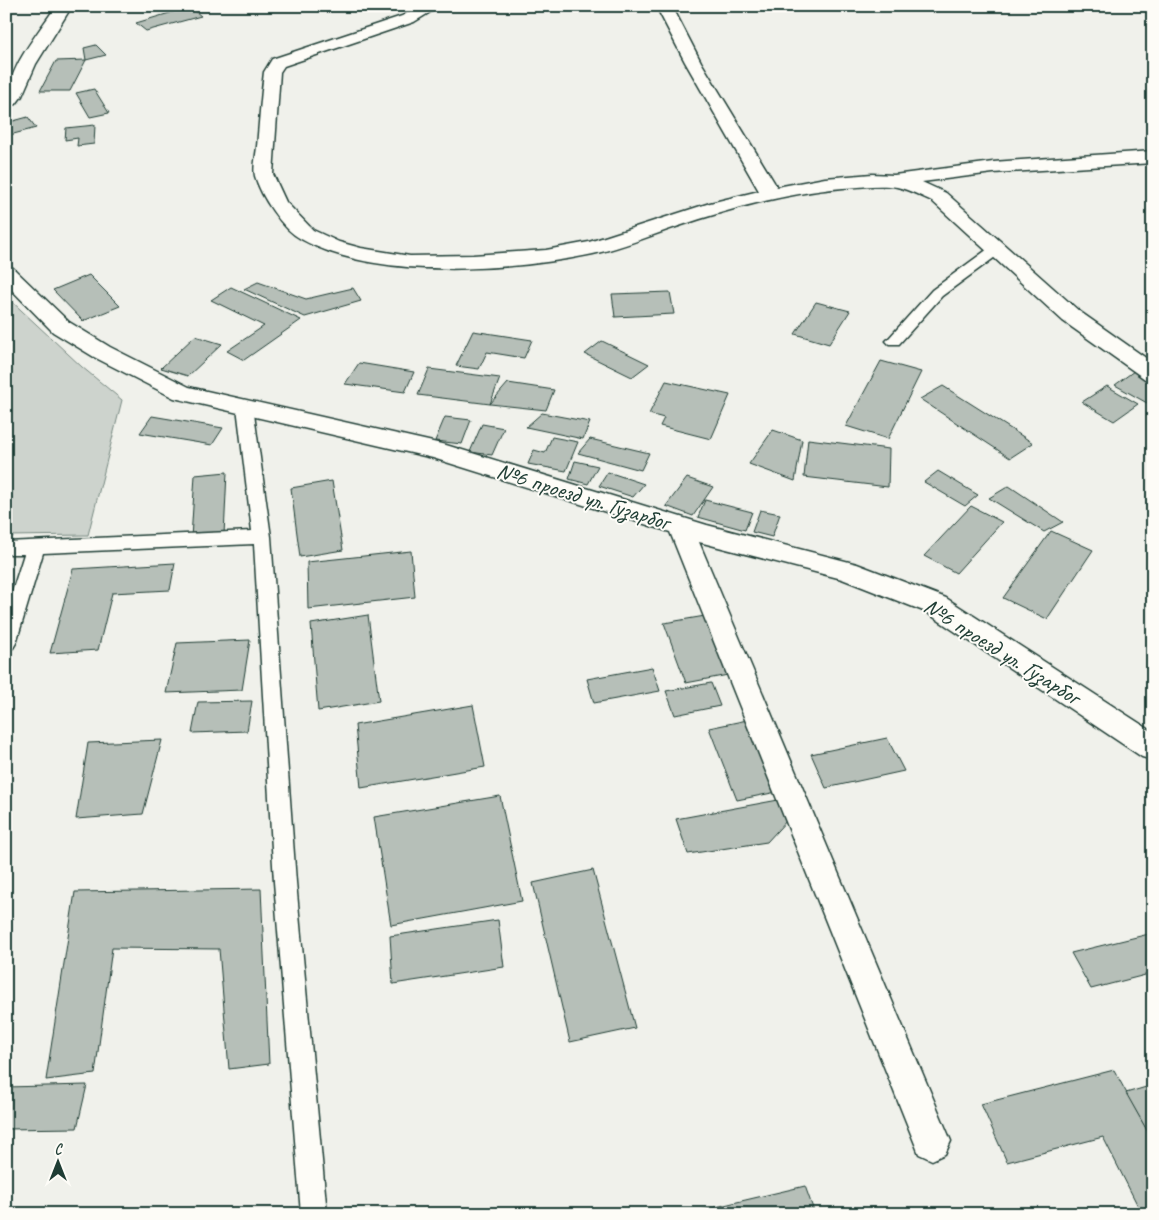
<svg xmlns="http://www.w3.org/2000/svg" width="1159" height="1220" font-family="Caveat,sans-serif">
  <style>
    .green { fill: #cdd3cd; stroke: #768880 }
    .building { fill: #b6bfb8; stroke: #1f3d34 }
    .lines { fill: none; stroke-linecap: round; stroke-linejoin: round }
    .lane-casing { stroke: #1f3d34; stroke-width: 3 }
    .street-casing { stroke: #1f3d34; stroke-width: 3 }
    .lane { fill: #fdfcf7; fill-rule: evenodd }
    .street { fill: #fdfcf7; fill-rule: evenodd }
    .labels { text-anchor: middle; stroke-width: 4; stroke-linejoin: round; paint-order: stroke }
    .street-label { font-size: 24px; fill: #1f3d34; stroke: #fdfcf7 }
  </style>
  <rect width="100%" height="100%" fill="#f0f1eb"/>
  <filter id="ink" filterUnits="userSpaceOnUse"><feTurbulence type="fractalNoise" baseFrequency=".02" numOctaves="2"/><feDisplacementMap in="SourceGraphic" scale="10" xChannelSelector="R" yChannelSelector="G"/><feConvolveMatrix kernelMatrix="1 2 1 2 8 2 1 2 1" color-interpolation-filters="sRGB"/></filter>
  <g filter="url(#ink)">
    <path class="green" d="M6 296 82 367 122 400 88 535 6 536Z"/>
    <g class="building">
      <path d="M190 7 201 16 146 31 136 23Z"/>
      <path d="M96 45 106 55 86 60 84 48Z"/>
      <path d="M86 60 70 91H40L56 61Z"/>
      <path d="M94 89 109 113 90 117 76 93Z"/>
      <path d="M28 117 36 128 6 136V123Z"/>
      <path d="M95 125 94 144 77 146 78 138 65 140 66 128Z"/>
      <path d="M89 275 120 306 83 321 53 290Z"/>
      <path d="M258 282 306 299 353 288 361 301 305 317 244 289Z"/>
      <path d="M231 287 301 320 244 360 227 351 264 326 211 300Z"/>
      <path d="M670 292 674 314 615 317 612 294Z"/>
      <path d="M816 302 850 311 829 344 795 334Z"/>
      <path d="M473 331 532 340 524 358 487 352 479 369 456 366Z"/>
      <path d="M195 336 222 344 188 376 161 368Z"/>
      <path d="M602 341 649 364 632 377 585 354Z"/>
      <path d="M881 361 921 372 888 439 846 426Z"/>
      <path d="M359 363 414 372 405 392 345 384Z"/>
      <path d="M429 369 500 378 490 404 418 395Z"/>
      <path d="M1134 371 1153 382V398L1147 403 1115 385Z"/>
      <path d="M666 381 730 395 711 439 660 426 664 418 649 414Z"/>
      <path d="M508 383 554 390 546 410 490 404Z"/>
      <path d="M943 386 1033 443 1010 458 920 399Z"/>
      <path d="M1107 386 1138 404 1114 421 1082 402Z"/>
      <path d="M542 413 590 422 583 439 526 427Z"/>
      <path d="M152 416 223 428 212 445 140 433Z"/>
      <path d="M445 417 471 420 462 444 435 441Z"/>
      <path d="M482 424 504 428 492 455 470 452Z"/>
      <path d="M773 430 802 440 795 481 749 464Z"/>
      <path d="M552 437 578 442 566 471 528 464 534 450 545 453Z"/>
      <path d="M590 439 649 453 641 470 578 453Z"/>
      <path d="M808 439 889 449 888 487 804 477Z"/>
      <path d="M575 461 598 466 588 484 569 479Z"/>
      <path d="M938 471 978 495 965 506 924 482Z"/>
      <path d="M227 472 224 535 191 538 195 475Z"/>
      <path d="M608 472 644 484 633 497 599 486Z"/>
      <path d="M687 478 713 487 693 516 666 506Z"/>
      <path d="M332 481 343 550 300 557 291 488Z"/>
      <path d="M1009 486 1063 522 1044 532 989 498Z"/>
      <path d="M705 500 752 512 745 530 698 517Z"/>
      <path d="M971 506 1002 522 956 573 924 556Z"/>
      <path d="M760 510 780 514 772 537 752 532Z"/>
      <path d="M1051 531 1093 550 1047 619 1003 598Z"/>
      <path d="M411 551 415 597 308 609 307 562Z"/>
      <path d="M175 563 170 590 112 593 98 650 50 653 73 569Z"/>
      <path d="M368 615 379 701 318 711 311 624Z"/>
      <path d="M705 616 728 675 686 683 664 623Z"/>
      <path d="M250 640 242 690 166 693 177 643Z"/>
      <path d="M652 667 660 691 594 703 587 679Z"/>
      <path d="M711 683 720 706 675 715 666 691Z"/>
      <path d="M252 701 247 731 192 733 198 702Z"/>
      <path d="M473 705 485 767 361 788 355 725Z"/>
      <path d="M752 719 782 791 737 800 709 728Z"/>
      <path d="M887 738 904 771 826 788 811 754Z"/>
      <path d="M162 740 143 814 76 819 88 743Z"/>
      <path d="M500 796 522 901 391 925 374 817Z"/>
      <path d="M789 798 788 819 767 842 688 854 676 819Z"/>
      <path d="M593 870 635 1028 570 1042 533 883Z"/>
      <path d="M261 889 269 1064 229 1069 219 949 112 948 95 1074 46 1080 75 892Z"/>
      <path d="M498 920 504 967 393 984 390 936Z"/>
      <path d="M1153 933V973L1091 989 1071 953Z"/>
      <path d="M1114 1070 1153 1141V1214H1142L1103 1137 1007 1162 981 1104Z"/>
      <path d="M87 1085 77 1128 6 1129V1087Z"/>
      <path d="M1153 1085V1141L1126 1093Z"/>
      <path d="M805 1186 815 1214H686Z"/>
    </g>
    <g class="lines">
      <g class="lane-casing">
        <g id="lane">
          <path d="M997 245 1004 249 1002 252 942 296 899 344H889L886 341 889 338 932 290 992 246Z"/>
          <path d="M245 402 251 403 253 407 271 537 296 882 327 1214H301L274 882 254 544 43 553 16 643 13 648 6 650V611L24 554H6V542L252 531 237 407 239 403Z"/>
        </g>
      </g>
      <g class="street-casing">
        <g id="street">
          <path d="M56 6H72L36 64 22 96 16 104 6 107C6 70 36 36 56 6Z"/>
          <path d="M420 6H440L414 22 284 66 280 72 273 174 286 202 313 230 339 242 361 248 410 256 473 255 546 250 589 242 710 203 759 191 685 62 656 6H672L701 62 777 187 825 178 872 174 894 175 993 162 1153 151V163L993 173 922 182 946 193 1079 311 1153 363V381L1145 379 1063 321 932 201C921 196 910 190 897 187 880 184 861 187 843 188 786 193 730 209 676 227 649 236 621 248 593 254 512 271 375 281 301 239 282 229 261 196 255 176 253 168 256 156 257 147 259 122 261 97 264 72L272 59 402 16Z"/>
          <path d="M6 266 13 268 69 322 110 347 189 387 446 445 707 525 857 564 946 598 1153 732V760L1142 757 926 612 842 579 699 542 951 1141 945 1154 932 1160 919 1154 670 532 433 458 174 398 94 357 53 332 6 284Z"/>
        </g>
      </g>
      <use href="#lane" class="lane"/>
      <use href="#street" class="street"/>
    </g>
  </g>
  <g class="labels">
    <g class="street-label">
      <text transform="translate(583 496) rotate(17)" y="8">№6 проезд ул. Гузарбог</text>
      <text transform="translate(1002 651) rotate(32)" y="8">№6 проезд ул. Гузарбог</text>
    </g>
  </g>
  <rect width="1159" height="1220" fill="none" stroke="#fdfcf7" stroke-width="25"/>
  <rect x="12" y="12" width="1134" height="1195" fill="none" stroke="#1f3d34" stroke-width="2" filter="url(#ink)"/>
  <g transform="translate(58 1162)" stroke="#fdfcf7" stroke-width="4" paint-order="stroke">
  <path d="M0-4L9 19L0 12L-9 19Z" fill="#1f3d34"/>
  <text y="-8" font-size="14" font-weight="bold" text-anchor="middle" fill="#1f3d34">С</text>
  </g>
</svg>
